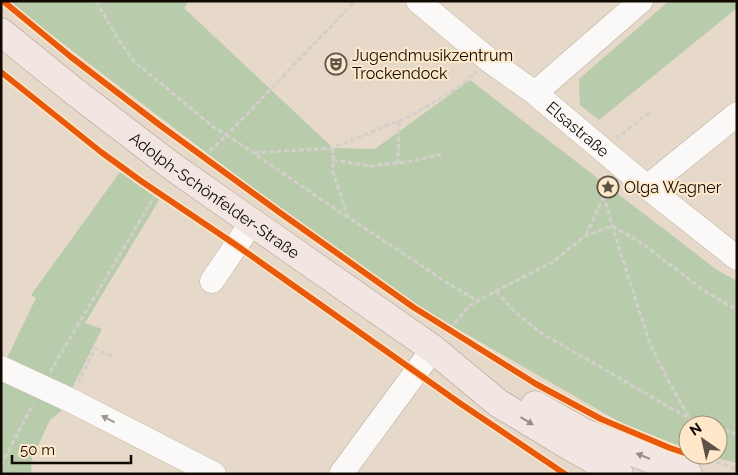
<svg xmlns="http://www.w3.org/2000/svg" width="738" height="475" font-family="Raleway,sans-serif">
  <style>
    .green { fill: #b8cbaa }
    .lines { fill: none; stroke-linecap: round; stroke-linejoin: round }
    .minor-casing { stroke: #bbb1a4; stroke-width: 25 }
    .major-casing { stroke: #b39d94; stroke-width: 29 }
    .path { stroke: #d3cfca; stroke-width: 3; stroke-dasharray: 5 2.5; stroke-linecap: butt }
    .minor { stroke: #fbf9f7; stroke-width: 24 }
    .major { stroke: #f1e6e2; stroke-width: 28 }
    .cycleway-casing { stroke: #ffe7ca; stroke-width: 9 }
    .cycleway { stroke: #e8590c; stroke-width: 6 }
    .oneway { fill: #9d9995 }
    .oneway2 { fill: #978e88 }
    .labels { text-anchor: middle; stroke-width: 4; stroke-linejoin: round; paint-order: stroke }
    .poi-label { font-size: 16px; fill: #110a02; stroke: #ffe7ca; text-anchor: start }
    .street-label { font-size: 16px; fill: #110a02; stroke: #ffe7ca }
  </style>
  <rect width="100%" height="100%" fill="#e6d9c9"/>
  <g class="green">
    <path d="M7 1H189L184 8 333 148 375 149 470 80 717 270 737 281V463L703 455H718V425H688V449L625 425 421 308 261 194Z"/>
    <path d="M669 1H737V8L599 120 580 105 579 79Z"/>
    <path d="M120 172 159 200 85 323 102 329 60 412 50 420 32 458 31 474H1V363L6 360 36 298 31 295Z"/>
  </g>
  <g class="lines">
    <g class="minor-casing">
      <g id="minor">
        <path id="s1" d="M418 1 490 61 535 93 647 187 737 258"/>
        <path d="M535 93 641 1"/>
        <path d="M647 187 737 114"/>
        <path d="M212 281 252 222"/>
        <path d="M1 368 70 400 214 474"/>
        <path d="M341 474 433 349"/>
      </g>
    </g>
    <g class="major-casing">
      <g id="major">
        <path id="s2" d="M1 32 75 92 173 167 433 349 498 403 571 447 619 474"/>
        <path d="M535 405 583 432 688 474"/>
      </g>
    </g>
    <g class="path">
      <path d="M3 1 71 57 161 126 279 212 413 307 536 384"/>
      <path d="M96 1 119 40 134 61 212 126 227 135 355 1"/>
      <path d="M616 139 651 111"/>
      <path d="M333 148V172L348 217 452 286 478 301"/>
      <path d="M254 153 333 148 410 116 459 87 476 72"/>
      <path d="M204 156 227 135 347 217"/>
      <path d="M333 160 369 166 407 162 443 154"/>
      <path d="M398 164 399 121"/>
      <path d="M611 182 604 196 612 226 650 344 669 382 690 419 708 425"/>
      <path d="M586 235 604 196"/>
      <path d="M496 291 511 308 538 331 688 418"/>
      <path d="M450 329 469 306 496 291 553 262 585 236 612 226 640 242 706 292 737 310"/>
      <path d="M50 372 157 192"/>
      <path d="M78 383 95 348 113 357"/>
      <path d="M718 428 737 434"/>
      <path d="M702 458 737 469"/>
      <path d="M1 465 33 404"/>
    </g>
    <use href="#minor" class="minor"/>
    <use href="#major" class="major"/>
    <g class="cycleway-casing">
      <g id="cycleway">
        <path d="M3 1 71 57 161 126 279 212 413 307 536 384 601 419 670 448 688 454"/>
        <path d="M1 72 101 152 141 181 236 245 461 404 565 474"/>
      </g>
    </g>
    <use href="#cycleway" class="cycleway"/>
  </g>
  <defs><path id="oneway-solid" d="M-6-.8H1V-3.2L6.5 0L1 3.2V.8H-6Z" transform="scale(1.25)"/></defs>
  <use class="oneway" href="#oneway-solid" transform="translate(108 419) rotate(-153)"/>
  <g class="oneway2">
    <use href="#oneway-solid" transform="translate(527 421) rotate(31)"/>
    <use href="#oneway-solid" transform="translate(643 456) rotate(-158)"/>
  </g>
  <defs>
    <g id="theatre-ring" transform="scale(1.125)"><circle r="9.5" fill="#ffe7ca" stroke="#5c5248" stroke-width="1.5"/><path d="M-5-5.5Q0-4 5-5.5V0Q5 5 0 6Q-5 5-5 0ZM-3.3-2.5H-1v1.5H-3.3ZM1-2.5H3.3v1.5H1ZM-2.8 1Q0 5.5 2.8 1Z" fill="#5c5248"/></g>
    <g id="sight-ring" transform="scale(1.125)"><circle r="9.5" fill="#ffe7ca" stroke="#5c5248" stroke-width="1.5"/><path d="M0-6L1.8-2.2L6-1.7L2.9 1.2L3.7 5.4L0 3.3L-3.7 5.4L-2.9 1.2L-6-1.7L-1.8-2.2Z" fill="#5c5248"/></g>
  </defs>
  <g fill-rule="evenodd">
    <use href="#theatre-ring" x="336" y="64"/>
    <use href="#sight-ring" x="608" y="187"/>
  </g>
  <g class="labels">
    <g class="poi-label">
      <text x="352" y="61">Jugendmusikzentrum<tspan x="352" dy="18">Trockendock</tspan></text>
      <text x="624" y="193">Olga Wagner</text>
    </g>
    <g class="street-label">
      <text dy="6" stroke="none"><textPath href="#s1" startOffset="205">Elsastraße</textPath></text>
      <text dy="6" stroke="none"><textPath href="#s2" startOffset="269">Adolph-Schönfelder-Straße</textPath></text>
    </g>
  </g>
  <rect width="738" height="475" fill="none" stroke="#110a02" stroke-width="5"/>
  <g transform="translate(703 440) rotate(326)"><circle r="24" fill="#ffe7ca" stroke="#a08f7a"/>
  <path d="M0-4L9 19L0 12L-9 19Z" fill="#5c5248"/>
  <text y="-8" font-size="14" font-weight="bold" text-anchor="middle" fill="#110a02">N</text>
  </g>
  <path d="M12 455v8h119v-8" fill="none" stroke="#110a02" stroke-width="2.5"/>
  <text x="20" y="455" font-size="15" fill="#110a02" stroke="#ffe7ca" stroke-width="4" paint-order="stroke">50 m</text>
</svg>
